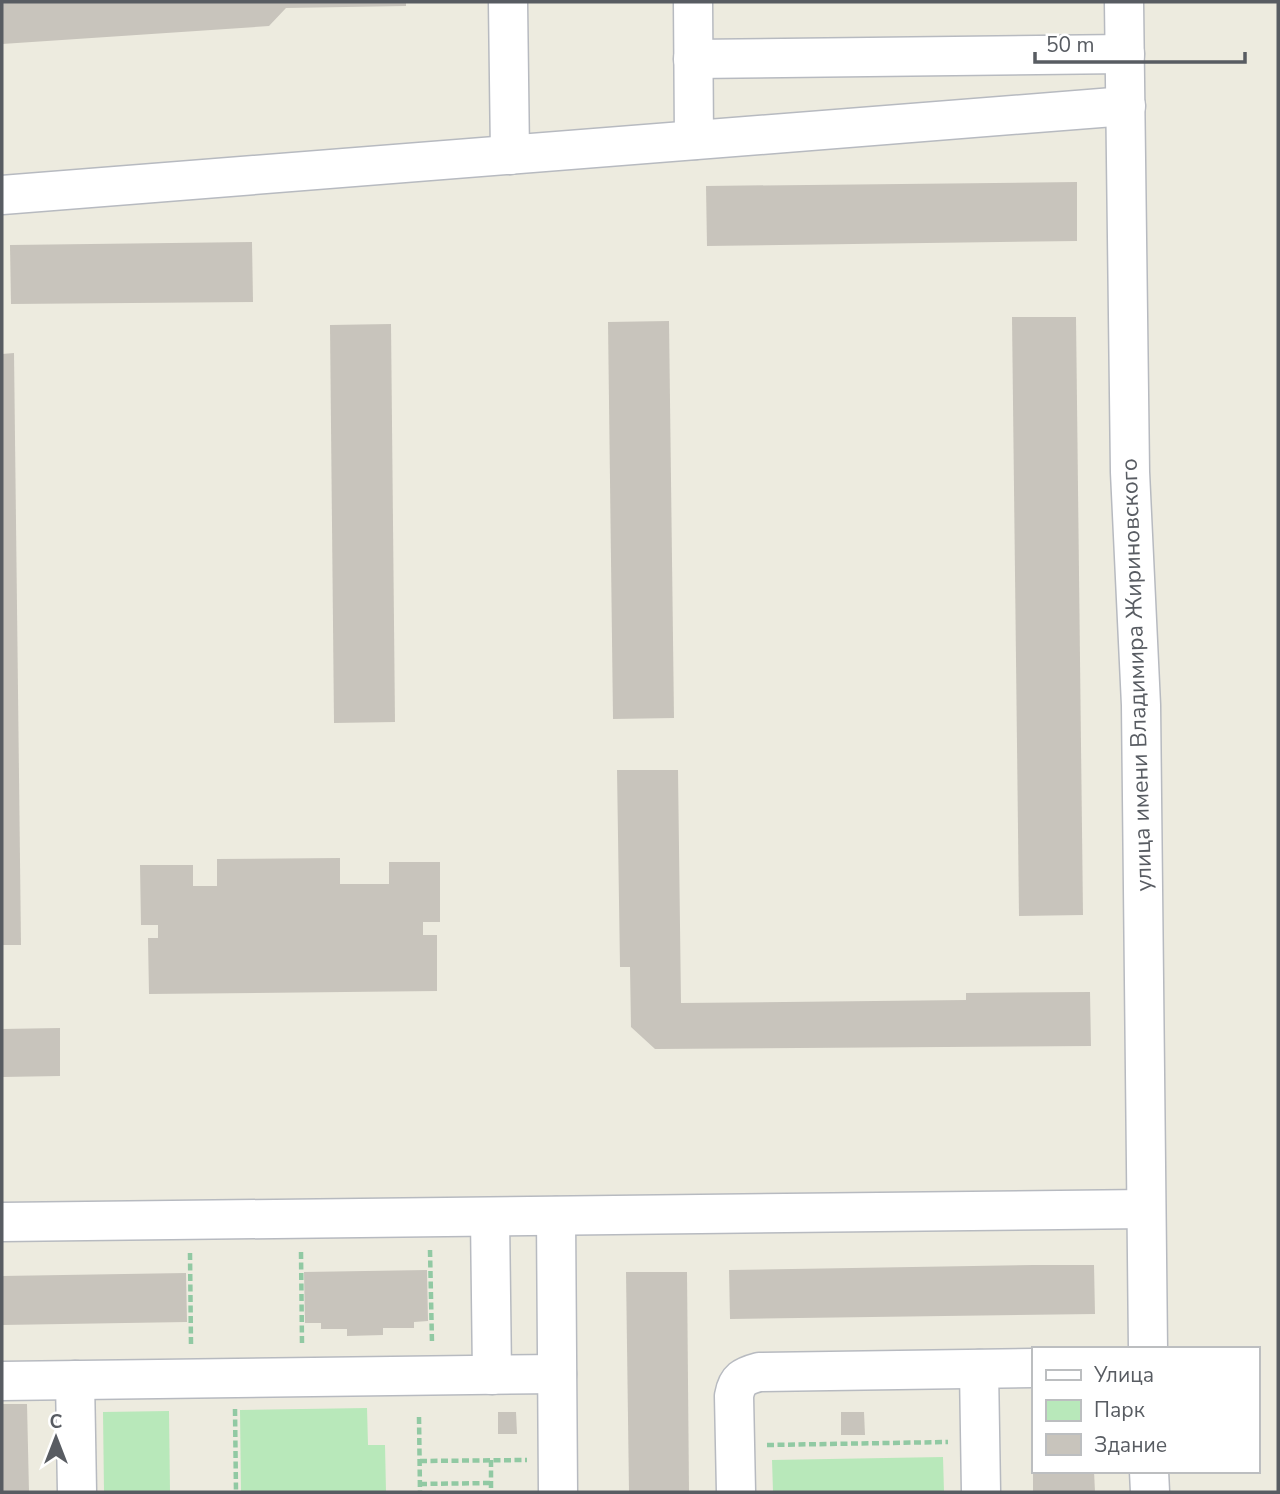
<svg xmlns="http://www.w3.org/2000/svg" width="1280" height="1494" font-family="'Nunito Sans',sans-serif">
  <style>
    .green { fill: #b8e8ba }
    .building { fill: #c8c4bc }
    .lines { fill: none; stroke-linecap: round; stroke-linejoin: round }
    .minor-casing { stroke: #b7bac0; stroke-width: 41 }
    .path { stroke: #91c9a3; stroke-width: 4.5; stroke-dasharray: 7 3.5; stroke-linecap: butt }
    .minor { stroke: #fff; stroke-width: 38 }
    .labels { text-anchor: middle; stroke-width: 6; stroke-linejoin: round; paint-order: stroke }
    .street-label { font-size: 23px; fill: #585c62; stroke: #fff }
  </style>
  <rect width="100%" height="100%" fill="#edebdf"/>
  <g class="green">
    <path d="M367 1408 368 1445H385L386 1492H241L240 1410Z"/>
    <path d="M169 1411 170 1492H104L103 1412Z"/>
    <path d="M943 1457 944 1492H773L772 1460Z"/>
  </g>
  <g class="building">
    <path d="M2 2H406V6L286 8 269 26 2 44Z"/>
    <path d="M1077 182V241L707 246 706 186Z"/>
    <path d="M252 242 253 302 11 304 10 245Z"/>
    <path d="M1012 317H1076L1083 915 1019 916Z"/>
    <path d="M669 321 674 718 613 719 608 322Z"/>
    <path d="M391 324 395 722 334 723 330 325Z"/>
    <path d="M14 353 21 945H2V354Z"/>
    <path d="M617 770H678L681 1003 966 1000V993L1090 992 1091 1046 655 1049 631 1027 630 967H620Z"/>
    <path d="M340 858V884H389V862H440V922H423V935H437V991L149 994 148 938H158V925H141L140 865H193V886H217V859Z"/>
    <path d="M60 1028V1076L2 1077V1029Z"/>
    <path d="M1033 1265H1094L1095 1314 730 1319 729 1270Z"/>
    <path d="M427 1270 428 1321 414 1322V1328H383V1335L347 1336V1329H321V1323H305L304 1272Z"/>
    <path d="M626 1272H687L689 1492H629Z"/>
    <path d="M186 1273 187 1322 2 1325V1276Z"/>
    <path d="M2 1404H27L29 1492H2Z"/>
    <path d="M498 1412H516L517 1434H498Z"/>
    <path d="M841 1412H864L865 1435H841Z"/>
    <path d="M1033 1471H1094L1095 1492H1033Z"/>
  </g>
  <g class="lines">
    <g class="minor-casing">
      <g id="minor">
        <path d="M508 2 510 155"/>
        <path d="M693 2 694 140"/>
        <path d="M1124 2 1130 472 1141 705 1148 1349"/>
        <path d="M693 59 1125 54"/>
        <path d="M2 195 1126 106"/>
        <path d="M556 1216 558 1492"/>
        <path d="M490 1217 492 1375"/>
        <path d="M2 1222 1146 1209"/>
        <path d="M979 1369 981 1492"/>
        <path d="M75 1380 77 1492"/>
        <path d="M2 1381 557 1374"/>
        <path d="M1149 1471 1150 1492"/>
        <path d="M736 1492 734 1396C737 1379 744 1376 759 1372L1033 1368"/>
      </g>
    </g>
    <g class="path">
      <path d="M430 1250 432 1343"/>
      <path d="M301 1252 302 1344"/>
      <path d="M190 1253 191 1345"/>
      <path d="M235 1409 236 1492"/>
      <path d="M419 1417 420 1492"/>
      <path d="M767 1445 948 1442"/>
      <path d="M491 1460V1492"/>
      <path d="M420 1461 527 1460"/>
      <path d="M420 1484 491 1483"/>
    </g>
    <use href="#minor" class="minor"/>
  </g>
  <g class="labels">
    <g class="street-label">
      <text transform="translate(1136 675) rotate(-92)" y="8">улица имени Владимира Жириновского</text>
    </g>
  </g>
  <rect width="1280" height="1494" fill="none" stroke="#585c62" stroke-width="7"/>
  <rect x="1032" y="1347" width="228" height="126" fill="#ffffff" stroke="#bcbec0" stroke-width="2"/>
  <rect x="1046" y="1370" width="35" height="10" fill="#ffffff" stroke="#bcbec0" stroke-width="2"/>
  <text x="1094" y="1382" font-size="21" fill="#585c62">Улица</text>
  <rect x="1046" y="1400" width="35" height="21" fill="#b8e8ba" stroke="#bcbec0" stroke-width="2"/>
  <text x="1094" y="1417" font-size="21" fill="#585c62">Парк</text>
  <rect x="1046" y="1434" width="35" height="21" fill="#c8c4bc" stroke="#bcbec0" stroke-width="2"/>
  <text x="1094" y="1452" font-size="21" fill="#585c62">Здание</text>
  <g transform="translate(56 1438)" stroke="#ffffff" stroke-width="5" paint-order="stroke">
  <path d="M0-5L12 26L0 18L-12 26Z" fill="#585c62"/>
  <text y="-10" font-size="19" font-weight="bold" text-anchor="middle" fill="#585c62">С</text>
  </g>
  <path d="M1035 52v10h210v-10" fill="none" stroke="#585c62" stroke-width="3.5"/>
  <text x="1046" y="52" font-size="21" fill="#585c62" stroke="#ffffff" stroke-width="5" paint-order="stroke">50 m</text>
</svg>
